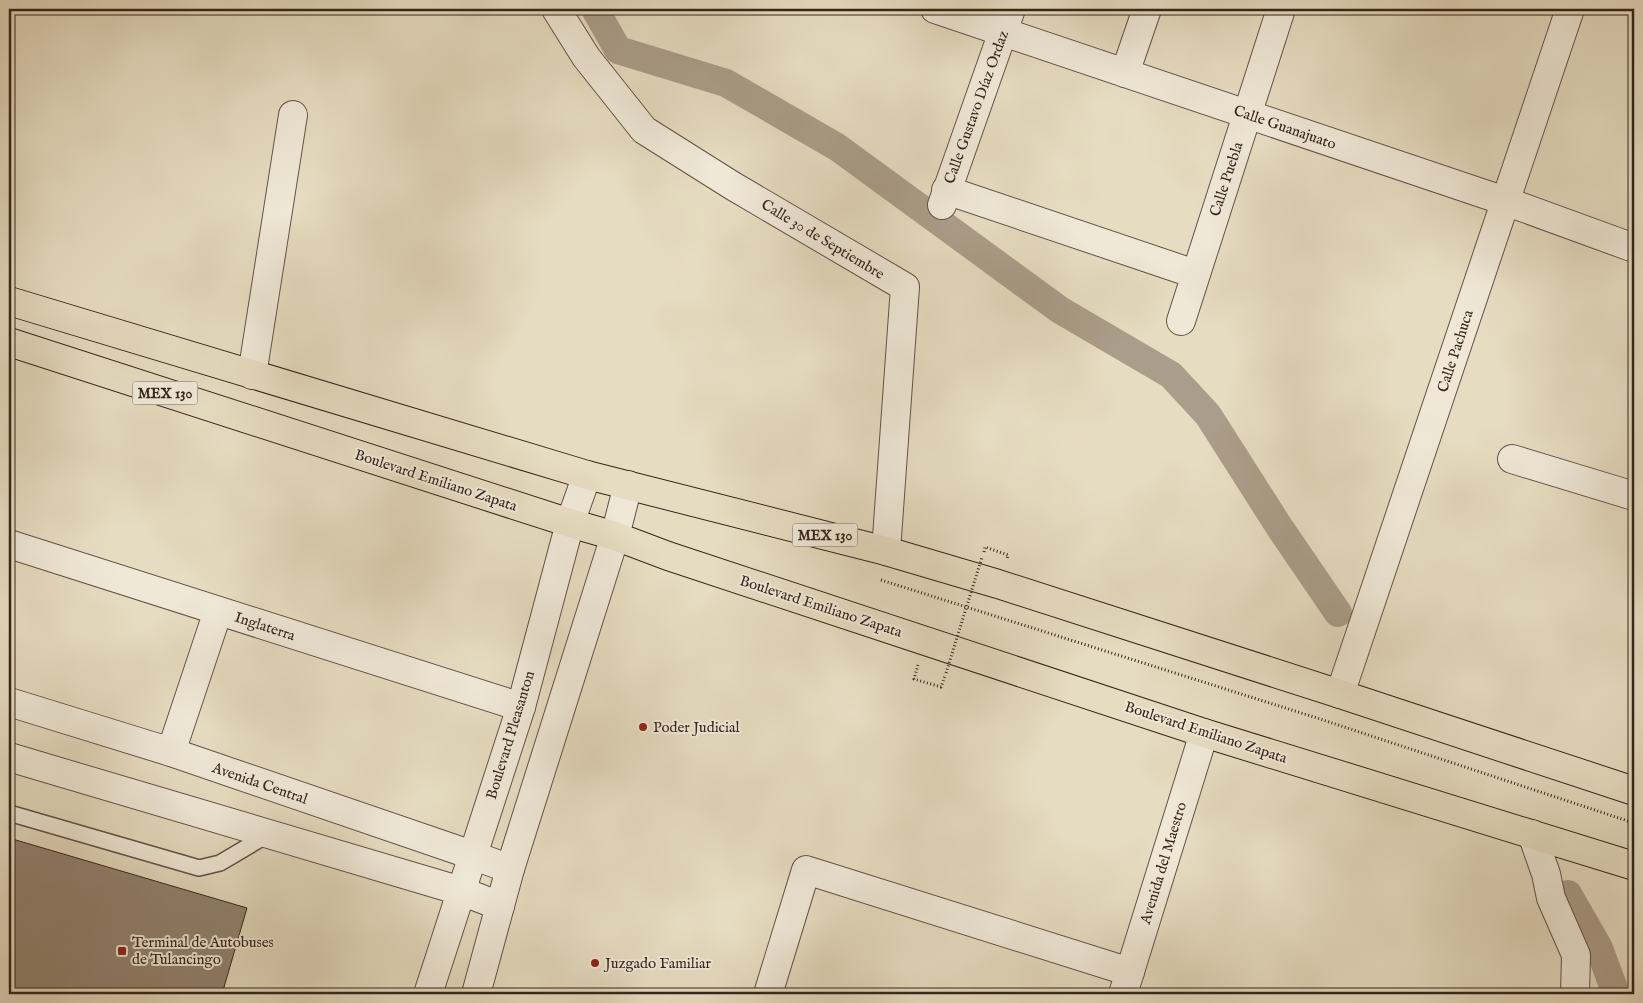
<svg xmlns="http://www.w3.org/2000/svg" width="1643" height="1003" font-family="'IM FELL English',serif">
  <style>
    .lines { fill: none; stroke-linecap: round; stroke-linejoin: round }
    .canal { stroke: #aa9d89; stroke-width: 28 }
    .building { fill: #928472; stroke: #37241d }
    .lane-casing { stroke: #635246; stroke-width: 18 }
    .street-casing { stroke: #635246; stroke-width: 30 }
    .primary-casing { stroke: #37241d; stroke-width: 30 }
    .path { stroke: #37241d; stroke-width: 3; stroke-dasharray: 1 2.5; stroke-linecap: butt }
    .lane { stroke: #efe8d7; stroke-width: 15 }
    .street { stroke: #efe8d7; stroke-width: 28 }
    .primary { stroke: #e6dcc1; stroke-width: 28 }
    .path-bridge { stroke: #37241d; stroke-width: 3; stroke-dasharray: 1 2.5; stroke-linecap: butt }
    .poi-dot { fill: #8f2418; stroke: #efe8d7; stroke-width: 2 }
    .labels { text-anchor: middle; stroke-width: 4; stroke-linejoin: round; paint-order: stroke }
    .shield { fill: #efe8d7; stroke: #6e5f55; stroke-width: 1 }
    .shield-label { font-size: 14px; font-weight: bold; fill: #37241d }
    .street-label { font-size: 15px; fill: #37241d; stroke: #efe8d7 }
    .poi-label { font-size: 15px; fill: #37241d; stroke: #efe8d7; text-anchor: start }
  </style>
  <rect width="100%" height="100%" fill="#e6dcc1"/>
  <filter id="stains"><feTurbulence type="fractalNoise" baseFrequency=".004" numOctaves="4"/><feColorMatrix values="0 0 0 0 .2 0 0 0 0 .09 0 0 0 0 .02 0 0 0 .5 -.17"/></filter>
  <radialGradient id="worn" r=".72"><stop offset=".6" stop-color="#630" stop-opacity="0"/><stop offset="1" stop-color="#630" stop-opacity=".3"/></radialGradient>
  <g class="lines">
    <g class="canal">
      <path d="M595 9 618 50 726 83 837 147 1060 310 1171 375 1208 415 1280 528 1338 613"/>
      <path d="M1568 894 1599 948 1613 986 1611 994"/>
    </g>
  </g>
  <path class="building" d="M9 838 247 908 222 994H9Z"/>
  <g class="lines">
    <g class="lane-casing">
      <path id="lane" d="M9 813 199 868 220 863 269 834"/>
    </g>
    <g class="street-casing">
      <g id="street">
        <path d="M556 9 586 57 644 130 733 186 905 287 886 551"/>
        <path d="M935 9 1505 201 1634 248"/>
        <path d="M1125 73 1147 9"/>
        <path d="M946 190 1195 274"/>
        <path d="M942 205 1011 9"/>
        <path d="M1181 321 1281 9"/>
        <path d="M252 375 293 115"/>
        <path d="M1512 459 1634 496"/>
        <path d="M9 544 521 707"/>
        <path d="M1340 694 1570 9"/>
        <path d="M9 702 171 752 472 855 510 869"/>
        <path d="M171 752 218 611"/>
        <path d="M9 757 461 891 500 906"/>
        <path d="M1532 834 1546 874 1551 898 1576 955 1575 994"/>
        <path d="M428 994 521 707 570 523 587 475"/>
        <path d="M476 994 510 869 615 536 628 485"/>
        <path d="M768 994 806 870 1130 972"/>
        <path d="M1123 994 1204 733"/>
      </g>
    </g>
    <g class="primary-casing">
      <g id="primary">
        <path d="M9 301 587 475 886 551 998 584 1340 694 1634 791"/>
        <path d="M9 342 570 523 615 536 668 556 1204 733 1634 866"/>
      </g>
    </g>
    <g class="path">
      <path d="M984 552 985 547 1008 555 1007 559"/>
      <path d="M881 580 1317 718 1634 823"/>
      <path d="M918 665 914 679 941 687 945 676"/>
    </g>
    <use href="#lane" class="lane"/>
    <use href="#street" class="street"/>
    <use href="#primary" class="primary"/>
    <path class="path-bridge" d="M946 673 982 557"/>
  </g>
  <g class="poi-dot">
    <circle cx="643" cy="727" r="5"/>
    <rect x="117" y="946" width="10" height="10" rx="2.5"/>
    <circle cx="595" cy="963" r="5"/>
  </g>
  <g class="labels">
    <g class="shield">
      <rect x="132.5" y="381.5" width="65" height="23" rx="4"/>
      <rect x="792.5" y="523.5" width="65" height="23" rx="4"/>
    </g>
    <g class="shield-label">
      <text x="165" y="398">MEX 130</text>
      <text x="825" y="540">MEX 130</text>
    </g>
    <g class="street-label">
      <text transform="translate(976 107) rotate(-70)" y="5">Calle Gustavo Díaz Ordaz</text>
      <text transform="translate(1285 127) rotate(19)" y="5">Calle Guanajuato</text>
      <text transform="translate(1226 179) rotate(-72)" y="5">Calle Puebla</text>
      <text transform="translate(823 239) rotate(31)" y="5">Calle 30 de Septiembre</text>
      <text transform="translate(1455 351) rotate(-72)" y="5">Calle Pachuca</text>
      <text transform="translate(436 480) rotate(18)" y="5">Boulevard Emiliano Zapata</text>
      <text transform="translate(821 606) rotate(18)" y="5">Boulevard Emiliano Zapata</text>
      <text transform="translate(265 626) rotate(18)" y="5">Inglaterra</text>
      <text transform="translate(1206 732) rotate(18)" y="5">Boulevard Emiliano Zapata</text>
      <text transform="translate(510 735) rotate(-73)" y="5">Boulevard Pleasanton</text>
      <text transform="translate(260 783) rotate(19)" y="5">Avenida Central</text>
      <text transform="translate(1163 863) rotate(-73)" y="5">Avenida del Maestro</text>
    </g>
    <g class="poi-label">
      <text x="653" y="732">Poder Judicial</text>
      <text x="132" y="947">Terminal de Autobuses<tspan x="132" dy="17">de Tulancingo</tspan></text>
      <text x="605" y="968">Juzgado Familiar</text>
    </g>
  </g>
  <rect width="1643" height="1003" fill="none" stroke="#e6dcc1" stroke-width="30"/>
  <rect x="10" y="10" width="1623" height="983" fill="none" stroke="#37241d" stroke-width="2.5"/>
  <rect x="15" y="15" width="1613" height="973" fill="none" stroke="#37241d"/>
  <rect width="100%" height="100%" filter="url(#stains)"/>
  <rect width="100%" height="100%" fill="url(#worn)"/>
</svg>
